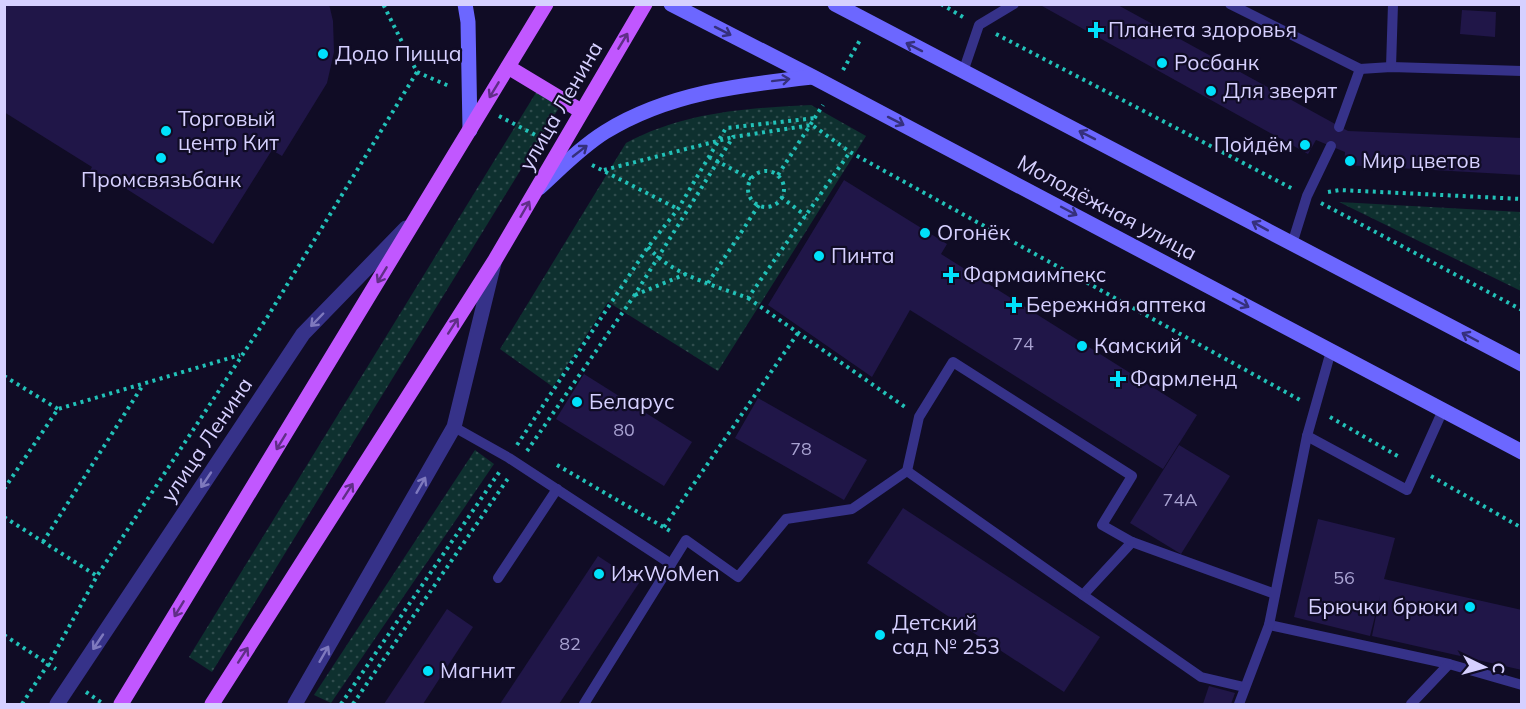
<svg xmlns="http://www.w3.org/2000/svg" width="1526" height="709" font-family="Mulish,sans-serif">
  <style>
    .grass { fill: url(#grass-dots) }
    .building { fill: #201648 }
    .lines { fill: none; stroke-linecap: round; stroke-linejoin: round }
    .path { stroke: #22c1b8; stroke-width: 4; stroke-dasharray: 3 4.5; stroke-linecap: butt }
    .lane { stroke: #363289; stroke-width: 10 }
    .street { stroke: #363289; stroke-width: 15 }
    .secondary { stroke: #6c67ff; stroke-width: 15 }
    .primary { stroke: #c157ff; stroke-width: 15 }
    .oneway { stroke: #35307c }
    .oneway2 { stroke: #602e87 }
    .oneway3 { stroke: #7e79be }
    .poi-dot { fill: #00e1fb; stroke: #100c25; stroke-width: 2 }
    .labels { text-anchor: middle; stroke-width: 4.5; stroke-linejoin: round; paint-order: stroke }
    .number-label { font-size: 18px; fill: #a8a2d1 }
    .poi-label { font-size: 21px; fill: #d6d0ff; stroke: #100c25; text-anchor: start }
    .street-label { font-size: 21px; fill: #d6d0ff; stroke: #100c25 }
  </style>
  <defs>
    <pattern id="grass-dots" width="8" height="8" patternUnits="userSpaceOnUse" patternTransform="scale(1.5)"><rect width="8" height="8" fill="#0e302f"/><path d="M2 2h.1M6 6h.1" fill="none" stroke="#304d4e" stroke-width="1.8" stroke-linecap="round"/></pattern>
  </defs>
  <rect width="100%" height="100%" fill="#100c25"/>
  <g class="grass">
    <path d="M537 91 560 106 212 672 189 657Z"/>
    <path d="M811 105 866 136 718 371 608 302 553 387 500 349 626 143C684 112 746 108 811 105Z"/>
    <path d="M1339 202 1521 212V291Z"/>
    <path d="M475 450 494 464 331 703 314 695Z"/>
  </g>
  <g class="building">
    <path d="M4 4H329L333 21 334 52 327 83 282 156 272 150 213 244 111 179 106 188 87 176 92 167 4 112Z"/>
    <path d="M1044 4H1116L1348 131 1522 138V175L1344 165 1345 152 1316 140 1308 154 1042 6Z"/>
    <path d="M1462 10 1496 12 1495 37 1460 34Z"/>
    <path d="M844 180 947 244 941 254 1197 415 1163 469 910 310 872 377 768 305Z"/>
    <path d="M584 374 692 442 664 486 556 419Z"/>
    <path d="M758 398 867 460 844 500 735 438Z"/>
    <path d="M1179 445 1230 476 1181 554 1130 523Z"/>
    <path d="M903 508 1100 637 1064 692 867 563Z"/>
    <path d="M1318 519 1395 538 1384 579 1522 610V670L1372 636 1380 596 1370 636 1294 617Z"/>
    <path d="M598 556 639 583 559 704H500Z"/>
    <path d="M447 609 473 627 423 704H384Z"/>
    <path d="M1209 686 1235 693 1231 704H1203Z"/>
  </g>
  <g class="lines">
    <g class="path">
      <path d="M941 4 963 17"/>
      <path d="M996 34 1293 189"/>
      <path d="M843 70 860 40"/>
      <path d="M417 72 449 86"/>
      <path d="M499 116 543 139"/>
      <path d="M709 157 751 179"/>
      <path d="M592 165 678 209"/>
      <path d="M604 170 733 137"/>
      <circle cx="766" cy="189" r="18"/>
      <path d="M778 175 823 105"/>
      <path d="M1328 192 1340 190 1522 199"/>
      <path d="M781 197 806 216"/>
      <path d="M1321 203 1522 310"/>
      <path d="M648 247C672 275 714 285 748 298L850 152"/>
      <path d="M708 283 759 205"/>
      <path d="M635 295 686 274"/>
      <path d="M748 298 905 407"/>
      <path d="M4 376 58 409"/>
      <path d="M1330 417 1401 458"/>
      <path d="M517 445 648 247 678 209 726 128 816 118"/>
      <path d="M527 451 634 296 733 137 812 125 850 152 1300 400"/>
      <path d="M557 465 672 532"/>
      <path d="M1431 476 1522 528"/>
      <path d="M4 489 58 409 240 355"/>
      <path d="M4 517 97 576"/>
      <path d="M664 527 798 333"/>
      <path d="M43 542 143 385"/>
      <path d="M4 635 56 669"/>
      <path d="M86 692 102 703"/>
      <path d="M22 704 49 663 97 576 268 316 417 72 383 4"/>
      <path d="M341 704 500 471"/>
      <path d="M353 704 509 477"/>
    </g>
    <g class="lane">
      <path d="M1230 4 1360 69 1391 67 1522 71"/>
      <path d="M1391 67 1393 4"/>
      <path d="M963 72 979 25 1014 4"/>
      <path d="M1339 127 1360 69"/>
      <path d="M1292 244 1307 196 1331 146"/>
      <path d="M454 427 509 458 671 564"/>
      <path d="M1307 436 1407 490 1443 410"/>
      <path d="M907 471 1083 595 1132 542"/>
      <path d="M498 578 557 489"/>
      <path d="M1083 595 1201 677 1244 687"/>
      <path d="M1269 625 1449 664 1522 685"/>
      <path d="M584 704 686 540 738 577 786 519 852 509 907 471 919 417 953 362 1132 476 1102 525 1132 542 1275 594"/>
      <path d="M1239 704 1269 625 1307 436 1331 351"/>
      <path d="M1411 704 1449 664"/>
    </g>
    <g class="street">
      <path d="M57 704 303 334 406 228"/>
      <path d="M295 704 454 427 494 263"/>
    </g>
    <g class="secondary">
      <path d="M465 4 468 22 470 130"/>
      <path d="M671 4 813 77 1522 452"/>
      <path d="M835 4 1522 364"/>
      <path d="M539 188C560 169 581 147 605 132 668 93 740 85 812 77"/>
    </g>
    <g class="primary">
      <path d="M508 67 581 111"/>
      <path d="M121 704 546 4"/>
      <path d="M212 704 495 260 645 4"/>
    </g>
  </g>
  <defs><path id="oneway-shaft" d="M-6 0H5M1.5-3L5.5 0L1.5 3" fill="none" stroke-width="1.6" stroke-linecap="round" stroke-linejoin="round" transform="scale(1.5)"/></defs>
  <g class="oneway">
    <use href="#oneway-shaft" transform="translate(723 31) rotate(27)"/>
    <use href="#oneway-shaft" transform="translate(914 47) rotate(-153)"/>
    <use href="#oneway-shaft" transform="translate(781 80) rotate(-7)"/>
    <use href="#oneway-shaft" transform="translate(896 121) rotate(27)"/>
    <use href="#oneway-shaft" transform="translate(1087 135) rotate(-153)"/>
    <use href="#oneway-shaft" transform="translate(580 151) rotate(-38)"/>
    <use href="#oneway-shaft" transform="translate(1069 211) rotate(28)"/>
    <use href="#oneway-shaft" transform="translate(1260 226) rotate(-151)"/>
    <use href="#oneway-shaft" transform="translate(1241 303) rotate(28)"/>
    <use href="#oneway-shaft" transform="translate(1470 337) rotate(-152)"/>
  </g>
  <g class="oneway2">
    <use href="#oneway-shaft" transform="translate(623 41) rotate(-59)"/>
    <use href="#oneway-shaft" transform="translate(494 90) rotate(121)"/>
    <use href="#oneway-shaft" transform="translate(525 209) rotate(-60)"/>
    <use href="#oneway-shaft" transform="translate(382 275) rotate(121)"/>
    <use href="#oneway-shaft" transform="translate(453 326) rotate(-57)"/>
    <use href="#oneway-shaft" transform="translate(281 442) rotate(121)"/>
    <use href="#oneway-shaft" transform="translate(348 491) rotate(-57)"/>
    <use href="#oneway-shaft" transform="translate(179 609) rotate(121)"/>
    <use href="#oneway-shaft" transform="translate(243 655) rotate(-57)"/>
  </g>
  <g class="oneway3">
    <use href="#oneway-shaft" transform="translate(317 320) rotate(134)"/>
    <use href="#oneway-shaft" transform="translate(206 480) rotate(124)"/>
    <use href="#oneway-shaft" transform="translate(421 485) rotate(-60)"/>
    <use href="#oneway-shaft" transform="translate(98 642) rotate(124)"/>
    <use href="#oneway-shaft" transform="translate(324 654) rotate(-60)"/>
  </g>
  <g class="poi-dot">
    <path d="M1093 21h6v6h6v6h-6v6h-6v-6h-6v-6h6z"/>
    <circle cx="323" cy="54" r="6"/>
    <circle cx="1162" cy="63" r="6"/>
    <circle cx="1211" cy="91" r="6"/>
    <circle cx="166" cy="131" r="6"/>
    <circle cx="1305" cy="145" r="6"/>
    <circle cx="161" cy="158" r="6"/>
    <circle cx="1350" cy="161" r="6"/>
    <circle cx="925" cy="233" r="6"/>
    <circle cx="819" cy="256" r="6"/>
    <path d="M948 266h6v6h6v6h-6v6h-6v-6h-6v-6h6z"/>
    <path d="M1011 296h6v6h6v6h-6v6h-6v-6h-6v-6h6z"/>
    <circle cx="1082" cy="346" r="6"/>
    <path d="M1115 370h6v6h6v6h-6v6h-6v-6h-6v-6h6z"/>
    <circle cx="577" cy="402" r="6"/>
    <circle cx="599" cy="574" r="6"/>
    <circle cx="1470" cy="607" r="6"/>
    <circle cx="880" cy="635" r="6"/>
    <circle cx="428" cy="671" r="6"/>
  </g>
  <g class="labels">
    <g class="number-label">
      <text x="1023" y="350">74</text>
      <text x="624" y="436">80</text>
      <text x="801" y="455">78</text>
      <text x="1180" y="506">74А</text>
      <text x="1344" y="584">56</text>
      <text x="570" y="650">82</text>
    </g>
    <g class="poi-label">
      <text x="1108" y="37">Планета здоровья</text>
      <text x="335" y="61">Додо Пицца</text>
      <text x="1174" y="70">Росбанк</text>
      <text x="1223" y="98">Для зверят</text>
      <text x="178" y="126">Торговый<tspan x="178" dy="24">центр Кит</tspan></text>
      <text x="1293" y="152" text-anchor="end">Пойдём</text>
      <text x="1362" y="168">Мир цветов</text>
      <text x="161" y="187" text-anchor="middle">Промсвязьбанк</text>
      <text x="937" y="240">Огонёк</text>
      <text x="831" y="263">Пинта</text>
      <text x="963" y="282">Фармаимпекс</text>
      <text x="1026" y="312">Бережная аптека</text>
      <text x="1094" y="353">Камский</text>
      <text x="1130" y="386">Фармленд</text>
      <text x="589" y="409">Беларус</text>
      <text x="611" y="581">ИжWoMen</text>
      <text x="1458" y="614" text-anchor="end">Брючки брюки</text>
      <text x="892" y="630">Детский<tspan x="892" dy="24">сад № 253</tspan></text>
      <text x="440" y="678">Магнит</text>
    </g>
    <g class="street-label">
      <text transform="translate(561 106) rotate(-60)" y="7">улица Ленина</text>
      <text transform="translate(1107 208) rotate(28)" y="7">Молодёжная улица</text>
      <text transform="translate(207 440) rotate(-56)" y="7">улица Ленина</text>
    </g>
  </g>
  <rect width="1526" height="709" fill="none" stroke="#d6d0ff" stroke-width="12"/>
  <g transform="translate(1484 667) rotate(95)" stroke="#100c25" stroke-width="4.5" paint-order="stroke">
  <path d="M0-4.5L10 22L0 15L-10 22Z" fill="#d6d0ff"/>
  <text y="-9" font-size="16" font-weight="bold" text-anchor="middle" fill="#d6d0ff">С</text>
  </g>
</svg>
